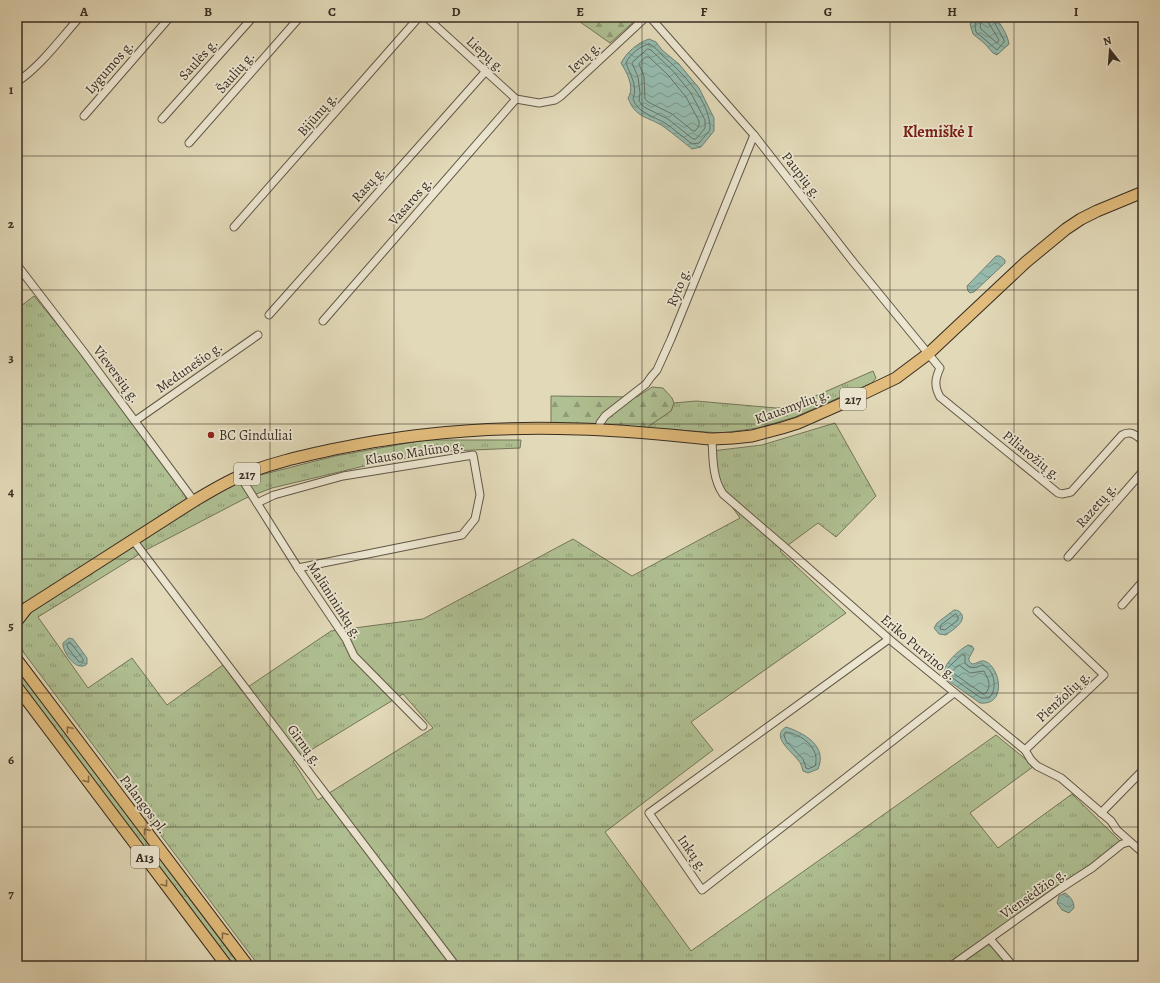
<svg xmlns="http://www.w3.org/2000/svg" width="1160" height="983" font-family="Alegreya,serif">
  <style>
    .grass { fill: url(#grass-tufts); stroke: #74765a; fill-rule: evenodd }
    .forest { fill: url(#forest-firs); stroke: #74765a }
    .water { fill: url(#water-waves); stroke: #708275 }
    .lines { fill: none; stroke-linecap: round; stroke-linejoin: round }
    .shore { stroke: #667468; stroke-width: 1 }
    .minor-casing { stroke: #625848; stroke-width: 9 }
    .primary-casing { stroke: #382d22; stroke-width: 13 }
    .trunk-casing { stroke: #382d22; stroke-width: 13 }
    .minor { stroke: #ece6d1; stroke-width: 7 }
    .primary { stroke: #e1bc7c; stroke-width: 11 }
    .trunk { stroke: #e1bc7c; stroke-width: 11 }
    .oneway { stroke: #846d4a }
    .grid { fill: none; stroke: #382d22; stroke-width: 1; stroke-opacity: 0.55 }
    .poi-dot { fill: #8f2418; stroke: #ece6d1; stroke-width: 1.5 }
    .labels { text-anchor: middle; stroke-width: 3.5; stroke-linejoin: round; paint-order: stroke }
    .shield { fill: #ece6d1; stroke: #6e6456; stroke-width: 1 }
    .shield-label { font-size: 13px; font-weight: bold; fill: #382d22 }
    .street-label { font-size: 14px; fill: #382d22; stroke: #ece6d1 }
    .poi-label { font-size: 14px; fill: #382d22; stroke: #ece6d1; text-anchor: start }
    .quarter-label { font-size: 16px; font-weight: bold; fill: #7a1f14; stroke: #ece6d1 }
    .neatline { fill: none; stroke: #382d22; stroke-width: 1.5 }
    .grid-label { font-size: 13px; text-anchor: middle; font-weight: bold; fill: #382d22 }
  </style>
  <defs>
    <pattern id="grass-tufts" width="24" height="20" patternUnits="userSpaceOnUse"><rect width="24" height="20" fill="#afc092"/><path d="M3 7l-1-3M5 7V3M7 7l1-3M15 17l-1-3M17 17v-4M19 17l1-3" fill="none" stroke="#8f9c77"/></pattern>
    <pattern id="forest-firs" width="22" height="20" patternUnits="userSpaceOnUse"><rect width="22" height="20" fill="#afc092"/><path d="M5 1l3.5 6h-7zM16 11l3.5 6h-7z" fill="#8f9c77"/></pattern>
    <pattern id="water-waves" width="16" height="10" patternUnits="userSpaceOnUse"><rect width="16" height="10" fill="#95baad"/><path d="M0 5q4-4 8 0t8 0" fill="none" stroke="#7b988c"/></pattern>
  </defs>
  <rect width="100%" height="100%" fill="#e2d9b8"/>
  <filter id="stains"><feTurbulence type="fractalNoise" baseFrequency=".005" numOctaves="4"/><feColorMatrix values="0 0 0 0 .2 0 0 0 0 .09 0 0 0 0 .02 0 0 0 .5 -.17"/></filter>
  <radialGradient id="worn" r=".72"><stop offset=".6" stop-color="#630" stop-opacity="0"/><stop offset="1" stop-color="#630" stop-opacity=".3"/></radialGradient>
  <g class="grass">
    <path d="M34 296 88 362 184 491 186 499 185 502 17 608V309Z"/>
    <path d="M873 371 876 378 872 383 795 417 758 428 722 433 646 428 671 411 674 403 696 401 776 408 790 407Z"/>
    <path d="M835 423 876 496 836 537 818 523 780 551 846 613 691 722 713 750 605 832 691 951 996 735 1034 766 970 813 998 848 1072 794 1122 843 986 939 1008 966H259L24 653C17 638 16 631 25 616L211 495 245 479 335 456 425 440H521L520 448 450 451 377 463 272 488 246 498 146 550 38 617 88 688 132 658 167 705 223 665 242 691 331 631 423 619 573 539 632 576 740 518 717 486 712 451 762 445ZM403 694 433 728 318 800 293 761Z"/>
    <path d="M17 668 240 966H234L17 679Z"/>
  </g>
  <g class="forest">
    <path d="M573 17H639L610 43Z"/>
    <path d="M652 387 663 388 672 398 674 403 671 411 646 428 551 424V396L637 397Z"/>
  </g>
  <g class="water">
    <path d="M975 17H995C1001 25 1007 33 1009 44L997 55 993 53 984 43 973 34 970 24Z"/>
    <path d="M649 39 656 42 662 50 679 64 699 88 714 118V131L701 147 692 149C683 142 674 134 664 127 648 116 636 119 628 98 635 87 627 73 621 63 627 52 637 43 649 39Z"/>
    <path d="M996 256H1000L1005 260V263L974 292 970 293 968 291 967 286Z"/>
    <path d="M954 610C958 610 960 611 962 615 965 623 951 631 946 635L939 634 934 628 937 623Z"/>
    <path d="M69 638 73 639 87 658V664C77 673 62 652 63 643Z"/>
    <path d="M968 645 972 646 974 649 969 658V661L972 664C977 664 980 660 984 661 1000 665 1008 706 980 703L946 679C937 668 959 650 968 645Z"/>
    <path d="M786 727C804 733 828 746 818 769L808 773 803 771C802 767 801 763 798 760 792 752 770 736 786 727Z"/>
    <path d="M1065 893C1071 897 1074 902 1074 908L1069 913 1062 910 1057 903 1059 896Z"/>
  </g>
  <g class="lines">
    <g class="shore">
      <path d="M978 17 975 25 976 32 997 50 1004 42V40L993 20 992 17"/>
      <path d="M983 17 980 26 981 29 997 43 999 40 988 22 987 17"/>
      <path d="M649 44C655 46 658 51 663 56 683 73 711 102 710 130L699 143 692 144C683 137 674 129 665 123 653 116 638 113 633 99 638 86 630 74 626 63 630 54 640 46 649 44Z"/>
      <path d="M648 49 651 50 673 71 691 93 705 120V128L696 139H693L668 119 644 107 639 101 640 93 638 77 632 63Z"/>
      <path d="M646 57H649L668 75 686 97 699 121V126L695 131H693L672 114 648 102 645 99 644 76 639 64Z"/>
      <path d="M956 614 958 617V620L945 630 940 629 941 625Z"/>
      <path d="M70 642 83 659V662H79L68 648 67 645Z"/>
      <path d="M962 655H965V663C970 670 975 668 982 665 995 669 998 689 989 698H981L947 674 948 668Z"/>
      <path d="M959 665 970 673 984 671C988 679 992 685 986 693L983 694 953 673V671Z"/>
      <path d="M786 732C801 734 821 748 815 766L808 769 806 768 803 759 786 741 784 735Z"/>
    </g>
    <g class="minor-casing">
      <g id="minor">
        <path d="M426 17 516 99 539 103 555 100 561 96 646 17"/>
        <path d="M650 17 754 135 854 263 940 368C935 379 934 386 940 397L1058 493 1062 494 1071 492 1122 435C1131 430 1136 435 1143 441"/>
        <path d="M17 82C42 65 60 39 80 17"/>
        <path d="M84 116 170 17"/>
        <path d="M162 119 253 17"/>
        <path d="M189 143 300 17"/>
        <path d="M234 227 419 17"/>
        <path d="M17 265 83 351 194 501"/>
        <path d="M269 315 486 71"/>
        <path d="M323 321 516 99"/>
        <path d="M135 421 258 335"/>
        <path d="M599 430 600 423 605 416 646 384 651 377 657 370 671 339 754 135"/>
        <path d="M712 439C713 457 712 478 723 494L788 550 889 639 1025 750 1031 760 1037 766 1061 778 1111 821 1117 830 1143 853"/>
        <path d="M240 476 298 568 346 639 354 656 423 726"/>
        <path d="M257 503 274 495 343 476 473 455 480 495 475 519 462 535 298 568"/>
        <path d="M133 540 456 966"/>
        <path d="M1068 557 1143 471"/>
        <path d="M1122 605 1143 581"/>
        <path d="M889 639 649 813 702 890 954 693"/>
        <path d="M1025 750 1104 675 1037 611"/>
        <path d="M1101 813 1143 770"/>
        <path d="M990 939 1013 966"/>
        <path d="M951 966 1058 890 1092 868 1122 844 1129 842"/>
      </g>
    </g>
    <g class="primary-casing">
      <path id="primary" d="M27 608 194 501C209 492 224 483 240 476 270 463 303 456 335 449 416 432 497 426 579 429 623 430 668 435 712 439L733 438 752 436 782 428 798 423 848 401 896 378 928 354 1026 262 1066 229 1081 219 1097 211 1143 192"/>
    </g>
    <g class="trunk-casing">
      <g id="trunk">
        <path d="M17 621 27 608"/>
        <path d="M17 660 248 966"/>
        <path d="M17 687 227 966"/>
      </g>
    </g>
    <use href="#minor" class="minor"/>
    <use href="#primary" class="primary"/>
    <use href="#trunk" class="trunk"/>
  </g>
  <defs><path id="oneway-chevron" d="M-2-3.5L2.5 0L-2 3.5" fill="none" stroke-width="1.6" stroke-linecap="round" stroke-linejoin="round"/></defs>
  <g class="oneway">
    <use href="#oneway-chevron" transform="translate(69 729) rotate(-127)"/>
    <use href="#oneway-chevron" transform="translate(87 780) rotate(53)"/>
    <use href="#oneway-chevron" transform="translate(146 831) rotate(-127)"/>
    <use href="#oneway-chevron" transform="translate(165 884) rotate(53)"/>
    <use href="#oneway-chevron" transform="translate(224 935) rotate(-127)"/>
  </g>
  <path class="grid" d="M146 17V966M270 17V966M394 17V966M518 17V966M642 17V966M766 17V966M890 17V966M1014 17V966M17 156H1143M17 290H1143M17 424H1143M17 559H1143M17 693H1143M17 827H1143"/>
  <circle class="poi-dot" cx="211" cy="435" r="4"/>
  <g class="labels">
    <g class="shield">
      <rect x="840" y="388" width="26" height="22" rx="3"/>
      <rect x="234" y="463" width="26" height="22" rx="3"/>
      <rect x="131" y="846" width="28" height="22" rx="3"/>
    </g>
    <g class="shield-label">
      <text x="853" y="404">217</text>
      <text x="247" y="479">217</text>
      <text x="145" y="862">A13</text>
    </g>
    <g class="street-label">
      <text transform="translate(486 54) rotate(42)" y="5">Liepų g.</text>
      <text transform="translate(584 57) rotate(-43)" y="5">Ievų g.</text>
      <text transform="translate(198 59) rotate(-48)" y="5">Saulės g.</text>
      <text transform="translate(109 67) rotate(-49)" y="5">Lygumos g.</text>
      <text transform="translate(235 72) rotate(-49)" y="5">Šaulių g.</text>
      <text transform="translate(317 114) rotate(-49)" y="5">Bijūnų g.</text>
      <text transform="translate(802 175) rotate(52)" y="5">Paupių g.</text>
      <text transform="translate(368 184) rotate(-48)" y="5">Rasų g.</text>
      <text transform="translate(410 201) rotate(-49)" y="5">Vasaros g.</text>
      <text transform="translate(678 287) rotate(-68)" y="5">Ryto g.</text>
      <text transform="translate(189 367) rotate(-35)" y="5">Medunešio g.</text>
      <text transform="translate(117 374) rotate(53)" y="5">Vieversių g.</text>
      <text transform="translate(792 406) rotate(-20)" y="5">Klausmylių g.</text>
      <text transform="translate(414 452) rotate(-9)" y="5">Klauso Malūno g.</text>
      <text transform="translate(1032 455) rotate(39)" y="5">Piliarožių g.</text>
      <text transform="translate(1096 505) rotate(-49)" y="5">Razetų g.</text>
      <text transform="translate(335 600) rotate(57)" y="5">Malūnininkų g.</text>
      <text transform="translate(919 647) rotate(40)" y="5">Eriko Purvino g.</text>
      <text transform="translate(1063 696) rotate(-43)" y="5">Pienžolių g.</text>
      <text transform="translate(305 745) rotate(53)" y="5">Girnų g.</text>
      <text transform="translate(144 804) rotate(53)" y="5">Palangos pl.</text>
      <text transform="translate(693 853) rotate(55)" y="5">Inkų g.</text>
      <text transform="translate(1033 893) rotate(-35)" y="5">Viensėdžio g.</text>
    </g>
    <g class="poi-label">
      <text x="219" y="440">BC Ginduliai</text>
    </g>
    <g class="quarter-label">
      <text x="938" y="137">Klemiškė I</text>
    </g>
  </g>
  <rect width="1160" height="983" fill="none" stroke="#e2d9b8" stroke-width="44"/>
  <g transform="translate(1110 50) rotate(343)" stroke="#ece6d1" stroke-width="3" paint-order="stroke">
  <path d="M0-3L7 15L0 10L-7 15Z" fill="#382d22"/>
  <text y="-6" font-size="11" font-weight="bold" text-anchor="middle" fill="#382d22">N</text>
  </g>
  <rect x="22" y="22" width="1116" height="939" class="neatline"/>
  <g class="grid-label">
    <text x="84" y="16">A</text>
    <text x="208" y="16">B</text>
    <text x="332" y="16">C</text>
    <text x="456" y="16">D</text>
    <text x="580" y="16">E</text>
    <text x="704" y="16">F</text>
    <text x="828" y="16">G</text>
    <text x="952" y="16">H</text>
    <text x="1076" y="16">I</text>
    <text x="11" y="94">1</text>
    <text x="11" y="228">2</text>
    <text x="11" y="362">3</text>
    <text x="11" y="496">4</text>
    <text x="11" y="630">5</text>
    <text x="11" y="764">6</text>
    <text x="11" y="898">7</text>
  </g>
  <rect width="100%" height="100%" filter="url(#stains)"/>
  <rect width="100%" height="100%" fill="url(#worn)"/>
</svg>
